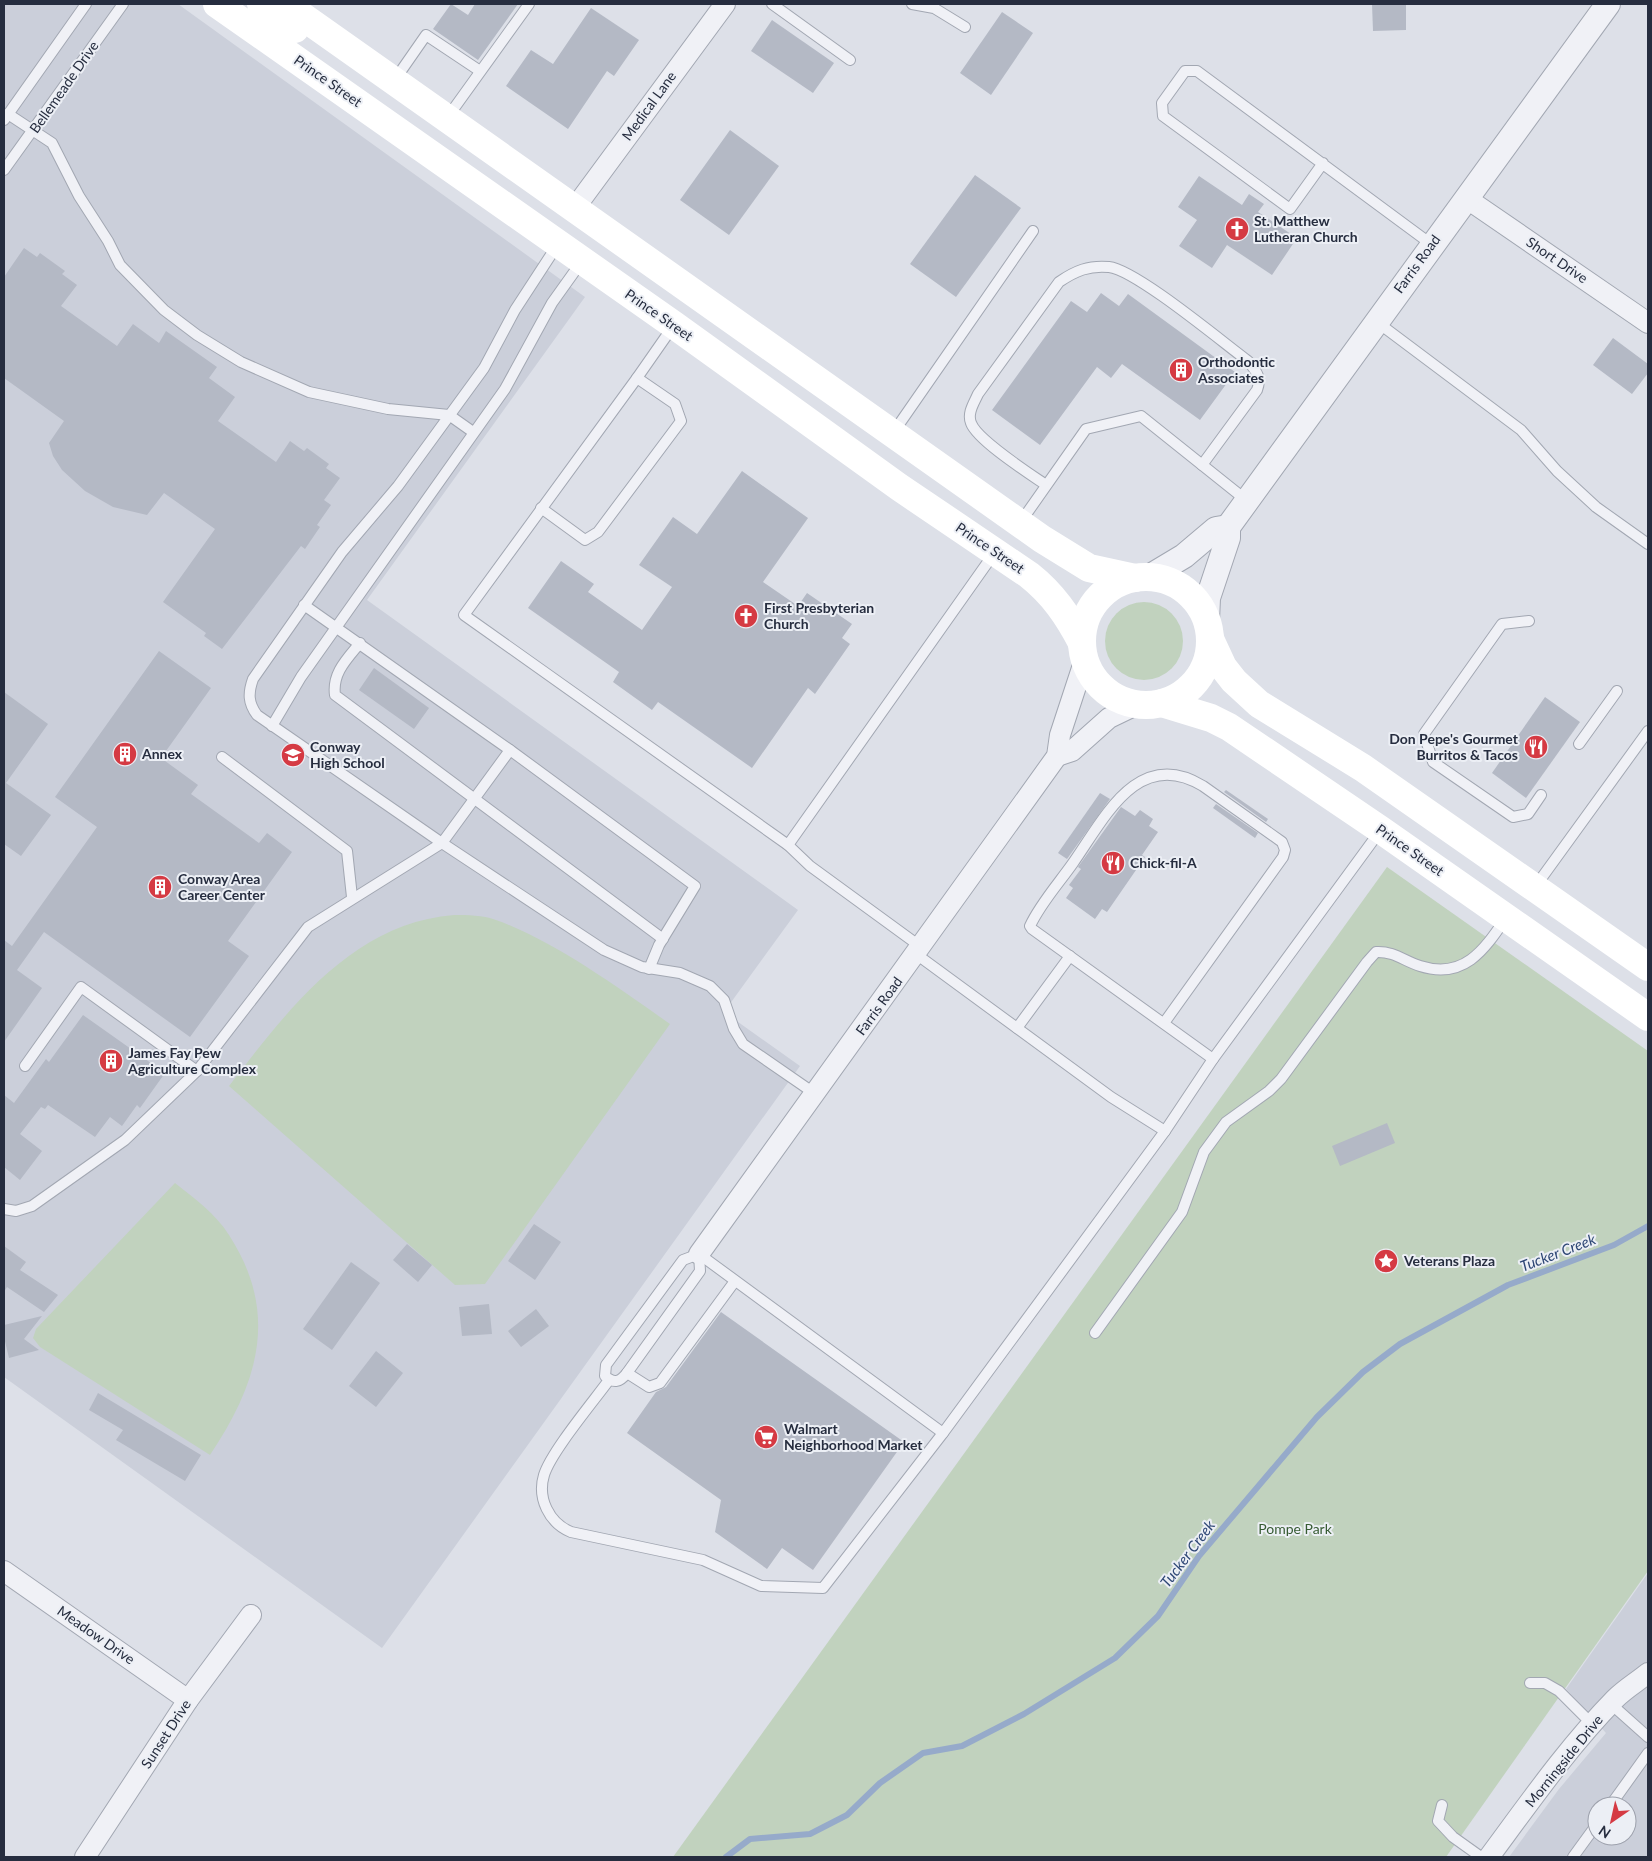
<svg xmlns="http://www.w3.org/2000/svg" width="1652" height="1861" font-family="Lato,sans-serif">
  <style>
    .built { fill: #cbcfda; fill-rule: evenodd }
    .green { fill: #c1d2be }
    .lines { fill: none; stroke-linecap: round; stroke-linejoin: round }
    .stream { stroke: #96aaca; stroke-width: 6 }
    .building { fill: #b4b9c5 }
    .service-casing { stroke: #a2a7b2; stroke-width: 12 }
    .minor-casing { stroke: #a2a7b2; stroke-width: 22 }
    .tertiary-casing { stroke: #a2a7b2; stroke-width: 26 }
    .service { stroke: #f0f1f6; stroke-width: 10 }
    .minor { stroke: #f0f1f6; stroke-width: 20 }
    .tertiary { stroke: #f0f1f6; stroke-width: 24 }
    .secondary { stroke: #fff; stroke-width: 28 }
    .labels { text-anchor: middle; stroke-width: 4; stroke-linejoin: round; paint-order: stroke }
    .street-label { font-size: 14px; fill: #262d3f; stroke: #eceff5 }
    .poi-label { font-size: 14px; font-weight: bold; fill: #262d3f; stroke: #eceff5; text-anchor: start }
    .park-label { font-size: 14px; fill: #365b32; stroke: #eceff5 }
    .water-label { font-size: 15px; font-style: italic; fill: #2e4775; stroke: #eceff5 }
  </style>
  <rect width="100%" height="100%" fill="#dde0e8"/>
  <g class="built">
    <path d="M4 4H178L585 297 367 600 798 910 724 1012 800 1066 382 1648 4 1377Z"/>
    <path d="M1648 1573V1857H1509L1559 1789 1606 1733 1566 1689ZM1597 1806H1627V1836H1597Z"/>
  </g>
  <g class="green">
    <circle cx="1144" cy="641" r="39"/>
    <path d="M1387 867 1648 1051V1571L1446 1857H673Z"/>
    <path d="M454 915C468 915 482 915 496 920 553 940 620 989 670 1024L485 1284 455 1285 229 1086C287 1011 352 923 454 915Z"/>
    <path d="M175 1183C194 1198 216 1214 229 1235 280 1314 258 1383 210 1455L40 1347 33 1338 36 1329Z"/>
  </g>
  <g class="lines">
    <path class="stream" d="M726 1857 750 1839 810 1834 847 1815 880 1783 923 1753 962 1746 1024 1714 1115 1658 1158 1616 1199 1556 1317 1417 1363 1372 1400 1344 1508 1285 1614 1245 1648 1226"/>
  </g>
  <g class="building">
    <path d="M451 4 468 15 475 4H518L478 60 433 29Z"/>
    <path d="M1372 4H1406V30L1373 31Z"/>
    <path d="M591 8 639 40 614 76 607 71 568 129 506 86 531 50 553 64Z"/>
    <path d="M1002 12 1033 33 991 95 960 73Z"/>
    <path d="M772 20 834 63 813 93 751 51Z"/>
    <path d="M730 130 779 166 729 235 680 200Z"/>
    <path d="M975 175 1021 208 956 297 910 264Z"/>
    <path d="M1199 176 1242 205 1249 194 1264 204 1258 212 1297 238 1272 275 1227 245 1212 268 1179 246 1197 220 1178 207Z"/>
    <path d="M24 248 37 257 40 253 65 271 62 274 77 285 61 306 117 346 133 324 159 343 166 331 217 367 209 378 235 397 218 421 276 462 290 441 304 451 307 448 329 464 326 468 340 478 324 500 331 505 317 525 320 527 305 549 301 546 222 649 204 636 206 633 163 602 215 529 164 493 147 515 113 507 85 491 62 470 53 456 49 443 64 421 4 378V277Z"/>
    <path d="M1101 293 1119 306 1128 294 1235 372 1200 420 1122 364 1111 378 1097 367 1040 445 992 410 1071 301 1087 312Z"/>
    <path d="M1613 338 1648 364V373L1632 394 1593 365Z"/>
    <path d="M742 471 808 518 763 582 798 606 807 593 852 624 842 638 850 644 815 694 808 688 752 768 658 702 652 710 613 682 619 672 528 608 561 561 594 584 588 592 642 630 672 587 639 565 673 517 697 534Z"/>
    <path d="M159 651 211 688 161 758 198 785 191 794 259 843 267 833 292 852 228 941 249 956 190 1037 44 932 17 970 42 988 4 1042V940L12 946 97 827 55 797Z"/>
    <path d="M374 668 429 708 414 729 359 690Z"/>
    <path d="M4 692 48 724 6 783 51 815 21 856 4 844Z"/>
    <path d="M1545 697 1580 722 1526 798 1492 773Z"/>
    <path d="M1226 790 1268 819 1266 822 1224 792Z"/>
    <path d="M1100 793 1110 799 1067 859 1058 853Z"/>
    <path d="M1216 804 1258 833 1255 838 1213 808Z"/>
    <path d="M1121 807 1135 816 1140 810 1153 819 1149 826 1158 832 1142 855 1145 857 1107 912 1102 909 1095 919 1066 898 1073 888 1069 885 1081 869 1078 867Z"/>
    <path d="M83 1015 165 1073 140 1108 137 1105 122 1126 110 1117 95 1137 48 1105 45 1109 41 1107 20 1134 42 1151 20 1180 4 1167V1095L14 1103 46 1059 49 1062Z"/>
    <path d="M1387 1123 1395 1143 1340 1166 1332 1146Z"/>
    <path d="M534 1224 561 1242 535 1280 508 1261Z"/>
    <path d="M407 1244 432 1265 418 1282 393 1260Z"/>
    <path d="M4 1246 26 1262 20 1270 58 1295 44 1312 7 1287 4 1292Z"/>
    <path d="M351 1262 380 1283 332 1350 303 1329Z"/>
    <path d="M489 1304 492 1334 462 1336 459 1307Z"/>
    <path d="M536 1309 549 1326 521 1347 508 1331Z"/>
    <path d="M721 1312 904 1442 813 1570 782 1548 767 1569 715 1532 721 1500 627 1433 656 1392 666 1387Z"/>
    <path d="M42 1316 24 1339 39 1350 9 1358 4 1337V1325Z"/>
    <path d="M376 1351 403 1373 376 1407 349 1386Z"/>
    <path d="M98 1393 201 1455 185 1481 116 1440 123 1430 89 1410Z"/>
  </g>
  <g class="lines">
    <g class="service-casing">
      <g id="service">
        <path d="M772 4 850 60"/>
        <path d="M912 4 934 8 965 27"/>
        <path d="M394 81 426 35 480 71"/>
        <path d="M8 114 52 143 79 196 108 241 120 265 164 310 197 335 241 362 309 392 388 409 449 415 473 432"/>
        <path d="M447 118 529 4"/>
        <path d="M4 120 86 4"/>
        <path d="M1323 163 1290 209 1163 116 1162 103 1185 71H1197L1431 244"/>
        <path d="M4 170 123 4"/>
        <path d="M1377 322 1521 430 1557 471 1596 507 1648 544"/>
        <path d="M674 325 637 378 464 615 788 845 995 552"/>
        <path d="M893 433 1033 231"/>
        <path d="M1046 485C1030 474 977 440 971 423 967 413 974 403 978 394L1059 282C1075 271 1089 265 1109 267 1136 270 1221 341 1248 361 1256 371 1262 377 1257 390L1202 465"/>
        <path d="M541 508 585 540 598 532 681 421 675 404 637 378"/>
        <path d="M1020 523 1086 429 1141 416 1246 500"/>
        <path d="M304 605 510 750 695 886 659 945 649 969"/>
        <path d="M1529 621 1502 624 1424 734 1433 762 1513 817 1528 814 1541 795"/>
        <path d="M360 643C347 659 332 673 335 695L663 939"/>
        <path d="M272 726 301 677 505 389 552 303 582 261"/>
        <path d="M1579 744 1617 691"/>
        <path d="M510 750 442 843 604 950 642 967 680 973 710 986 724 1000 734 1029 743 1044 814 1093"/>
        <path d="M222 757 347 851 352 897"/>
        <path d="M788 845 810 866 921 947"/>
        <path d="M1535 887 1648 731"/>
        <path d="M916 954 1111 1097 1165 1131"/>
        <path d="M1164 1023 1283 857 1285 850 1282 842 1203 786C1138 746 1104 819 1073 863 1059 883 1040 904 1030 926L1032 929 1213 1059"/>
        <path d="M1017 1028 1070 956"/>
        <path d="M25 1066 81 987 197 1071"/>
        <path d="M4 1209 16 1211 32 1206 125 1140 197 1071 308 927 442 843 257 715C248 703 248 693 253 679L342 552 398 486 484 368 515 310 558 244"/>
        <path d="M699 1254 943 1433 1165 1131 1213 1059 1380 831"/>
        <path d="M699 1254 700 1271 627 1373C620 1382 614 1384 605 1376L606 1365 683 1260Z"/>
        <path d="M1095 1333 1182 1212 1204 1152 1226 1122 1269 1091 1281 1079 1367 962 1376 952C1394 951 1404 961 1420 966 1464 980 1484 950 1506 918"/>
        <path d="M627 1373 649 1387 660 1383 735 1281"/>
        <path d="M609 1380C593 1402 551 1452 544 1475 537 1498 549 1523 571 1532L703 1560 761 1586 823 1588 943 1433"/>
        <path d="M1530 1683H1545L1559 1691 1592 1724"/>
        <path d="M1611 1704 1648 1737"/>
        <path d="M1442 1805 1438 1821 1453 1837 1481 1857"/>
        <path d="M1610 1806 1648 1753"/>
        <path d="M1573 1857 1597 1824"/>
      </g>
    </g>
    <g class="minor-casing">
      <g id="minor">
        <path d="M1466 198 1648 323"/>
        <path d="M574 209 725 4"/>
        <path d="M1057 756 1072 751 1109 718 1138 704"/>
        <path d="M699 1254 1057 756 1060 735 1085 659"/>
        <path d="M4 1571 188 1700"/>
        <path d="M85 1857 188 1700 251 1615"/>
        <path d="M1489 1857C1529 1803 1568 1747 1615 1699 1625 1689 1637 1682 1648 1673"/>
      </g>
    </g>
    <g class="tertiary-casing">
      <g id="tertiary">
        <path d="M1149 577 1184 556 1216 529 1228 527"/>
        <path d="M1207 621 1208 598 1228 538V527L1608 4"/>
      </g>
    </g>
    <use href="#service" class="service"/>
    <use href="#minor" class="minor"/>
    <use href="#tertiary" class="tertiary"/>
    <g class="secondary">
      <path d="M217 4 674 325 899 487 1029 575C1053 594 1068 616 1082 643"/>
      <path d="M261 4 295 29"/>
      <path d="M285 4 1042 539 1089 568 1135 578"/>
      <circle cx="1146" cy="641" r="64"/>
      <path d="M1210 639 1223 667 1234 681 1259 704 1363 768 1648 967"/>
      <path d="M1162 703 1211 718 1229 727 1381 830 1648 1017"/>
    </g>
  </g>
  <defs>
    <g id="church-disc" transform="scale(1.25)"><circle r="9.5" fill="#d53a43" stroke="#eceff5"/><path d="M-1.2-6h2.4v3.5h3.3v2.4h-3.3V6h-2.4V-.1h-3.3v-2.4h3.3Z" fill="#fff"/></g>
    <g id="building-disc" transform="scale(1.25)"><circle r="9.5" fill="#d53a43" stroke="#eceff5"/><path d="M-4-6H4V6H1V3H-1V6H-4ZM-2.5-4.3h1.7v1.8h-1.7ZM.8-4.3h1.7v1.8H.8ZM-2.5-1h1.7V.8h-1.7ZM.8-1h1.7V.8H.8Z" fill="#fff"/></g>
    <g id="restaurant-disc" transform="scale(1.25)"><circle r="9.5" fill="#d53a43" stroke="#eceff5"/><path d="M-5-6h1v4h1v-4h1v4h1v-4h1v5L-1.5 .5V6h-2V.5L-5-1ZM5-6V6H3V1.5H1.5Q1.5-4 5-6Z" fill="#fff"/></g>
    <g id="school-disc" transform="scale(1.25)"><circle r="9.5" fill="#d53a43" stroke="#eceff5"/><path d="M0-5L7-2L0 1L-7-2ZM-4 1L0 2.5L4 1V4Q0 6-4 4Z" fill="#fff"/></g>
    <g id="sight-disc" transform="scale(1.25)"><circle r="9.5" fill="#d53a43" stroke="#eceff5"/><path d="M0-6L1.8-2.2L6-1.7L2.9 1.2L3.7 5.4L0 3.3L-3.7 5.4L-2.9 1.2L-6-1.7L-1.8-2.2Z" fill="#fff"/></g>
    <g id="supermarket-disc" transform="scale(1.25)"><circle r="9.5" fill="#d53a43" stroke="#eceff5"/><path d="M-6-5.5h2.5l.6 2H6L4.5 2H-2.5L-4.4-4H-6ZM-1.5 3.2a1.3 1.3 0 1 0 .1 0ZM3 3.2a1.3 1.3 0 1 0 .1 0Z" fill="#fff"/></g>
  </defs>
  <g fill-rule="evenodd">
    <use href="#church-disc" x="1237" y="229"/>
    <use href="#building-disc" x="1181" y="370"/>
    <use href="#church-disc" x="746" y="616"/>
    <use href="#restaurant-disc" x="1536" y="747"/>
    <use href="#building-disc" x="125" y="754"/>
    <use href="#school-disc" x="293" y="755"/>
    <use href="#restaurant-disc" x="1113" y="863"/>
    <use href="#building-disc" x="160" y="887"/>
    <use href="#building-disc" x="111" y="1061"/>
    <use href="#sight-disc" x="1386" y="1261"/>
    <use href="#supermarket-disc" x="766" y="1437"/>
  </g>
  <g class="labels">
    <g class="street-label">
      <text transform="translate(328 81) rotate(35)" y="5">Prince Street</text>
      <text transform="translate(64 87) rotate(-55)" y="5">Bellemeade Drive</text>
      <text transform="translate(649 106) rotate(-54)" y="5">Medical Lane</text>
      <text transform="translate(1557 260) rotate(34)" y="5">Short Drive</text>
      <text transform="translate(1417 264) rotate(-54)" y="5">Farris Road</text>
      <text transform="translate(659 315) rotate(35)" y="5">Prince Street</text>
      <text transform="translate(990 548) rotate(34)" y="5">Prince Street</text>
      <text transform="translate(1410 850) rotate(35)" y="5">Prince Street</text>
      <text transform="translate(879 1006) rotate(-54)" y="5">Farris Road</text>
      <text transform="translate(96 1635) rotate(35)" y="5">Meadow Drive</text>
      <text transform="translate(166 1734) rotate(-57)" y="5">Sunset Drive</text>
      <text transform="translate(1564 1761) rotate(-51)" y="5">Morningside Drive</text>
    </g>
    <g class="poi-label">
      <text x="1254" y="226">St. Matthew<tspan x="1254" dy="16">Lutheran Church</tspan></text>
      <text x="1198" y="367">Orthodontic<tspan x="1198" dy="16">Associates</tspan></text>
      <text x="764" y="613">First Presbyterian<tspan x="764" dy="16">Church</tspan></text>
      <text x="1518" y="744" text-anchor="end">Don Pepe's Gourmet<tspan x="1518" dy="16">Burritos &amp; Tacos</tspan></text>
      <text x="310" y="752">Conway<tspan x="310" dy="16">High School</tspan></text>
      <text x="142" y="759">Annex</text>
      <text x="1130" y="868">Chick-fil-A</text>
      <text x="178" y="884">Conway Area<tspan x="178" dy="16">Career Center</tspan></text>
      <text x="128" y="1058">James Fay Pew<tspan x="128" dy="16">Agriculture Complex</tspan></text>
      <text x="1404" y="1266">Veterans Plaza</text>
      <text x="784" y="1434">Walmart<tspan x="784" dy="16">Neighborhood Market</tspan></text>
    </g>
    <g class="park-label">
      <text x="1295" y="1534">Pompe Park</text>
    </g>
    <g class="water-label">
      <text transform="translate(1558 1253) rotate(-21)" y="5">Tucker Creek</text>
      <text transform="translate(1188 1554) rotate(-53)" y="5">Tucker Creek</text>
    </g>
  </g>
  <rect width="1652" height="1861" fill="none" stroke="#262d3f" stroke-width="10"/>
  <g transform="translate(1612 1821) rotate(214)"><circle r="24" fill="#eceff5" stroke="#9da1ac"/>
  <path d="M0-4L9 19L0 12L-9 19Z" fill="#d53a43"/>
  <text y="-8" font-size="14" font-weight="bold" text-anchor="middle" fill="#262d3f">N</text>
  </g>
</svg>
